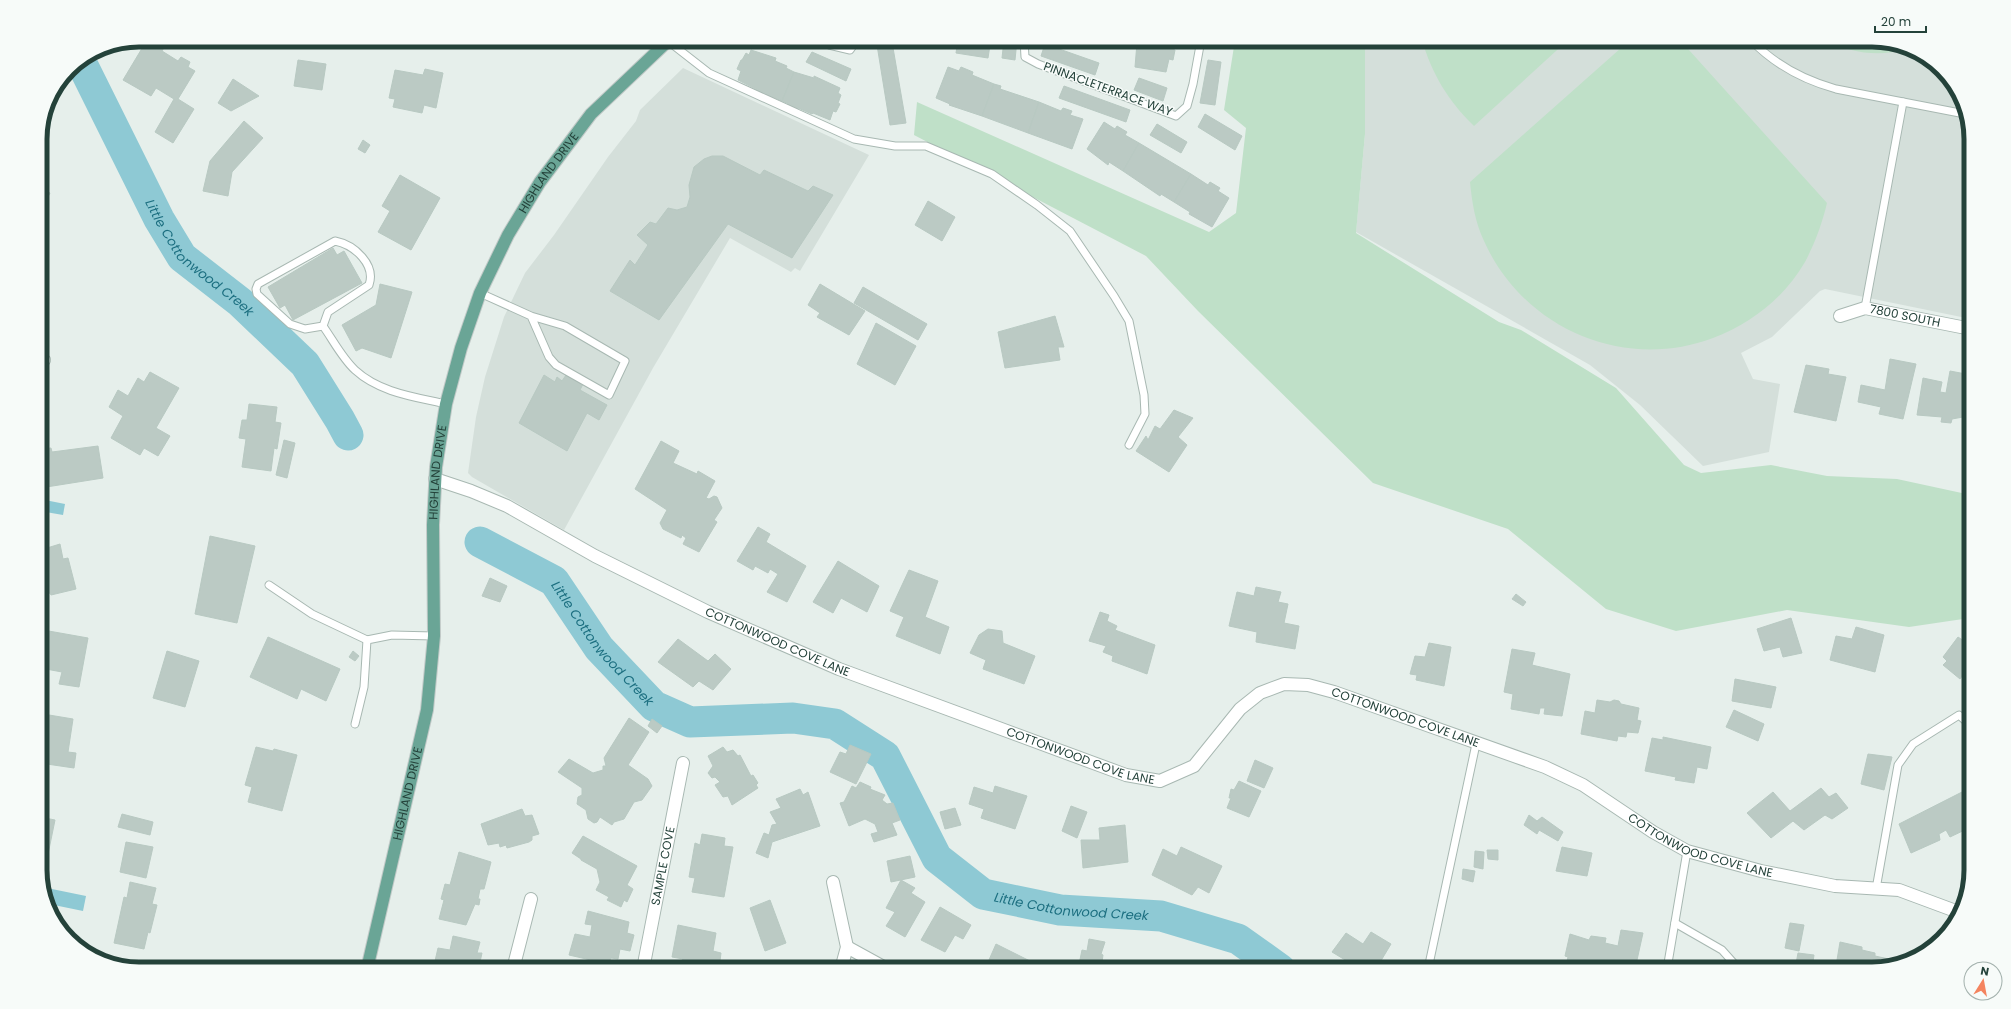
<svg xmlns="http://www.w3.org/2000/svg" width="2011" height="1009" font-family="Poppins,sans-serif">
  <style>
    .built { fill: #d4dfda }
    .green { fill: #bfe0c8 }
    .water { fill: #8ec9d4 }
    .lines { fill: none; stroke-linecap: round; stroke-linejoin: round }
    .river { stroke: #8ec9d4; stroke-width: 31 }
    .building { fill: #bbcac4; stroke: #b8c9c2 }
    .lane-casing { stroke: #a8b8b2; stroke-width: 9 }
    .street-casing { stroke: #a8b8b2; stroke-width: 14 }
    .primary-casing { stroke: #c2cac8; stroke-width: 14 }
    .lane { stroke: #fff; stroke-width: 7 }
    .street { stroke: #fff; stroke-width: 12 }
    .primary { stroke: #6aa596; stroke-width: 12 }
    .labels { text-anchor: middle; stroke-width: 3; stroke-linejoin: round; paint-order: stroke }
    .street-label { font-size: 12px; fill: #24423a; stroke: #f7fbf9 }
    .water-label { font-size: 13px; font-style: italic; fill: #1c6f80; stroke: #f7fbf9 }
    .rim { fill: none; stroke: #24423a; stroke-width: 5 }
  </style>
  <rect width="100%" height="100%" fill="#e6efeb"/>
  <g class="built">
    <path d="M1365 40H1872L1916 50 1954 84 1971 132V319L1825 289 1820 291 1772 337 1741 353 1753 379 1780 384 1769 452 1703 466 1640 405 1590 365 1356 232 1365 134Z"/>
    <path d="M683 68 869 155 800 271 795 268 791 272 730 238 653 368 564 530 472 477 468 473 476 417 485 377 504 317 525 273 554 235 608 157 636 121 640 110Z"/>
  </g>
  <g class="green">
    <path d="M1235 40H1365V134L1356 233 1499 322 1521 330 1616 388 1684 465 1701 473 1771 465 1827 476 1897 479 1971 495V625L1963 619 1909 627 1787 610 1676 631 1606 609 1508 529 1373 483 1198 311 1146 256 914 135 917 102 1209 232 1236 213 1246 128 1224 110Z"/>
    <path d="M1422 40H1568L1474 126C1448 101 1432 74 1422 40Z"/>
    <path d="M1630 40H1680L1827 203C1822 224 1815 243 1805 262 1785 297 1751 324 1713 338 1623 372 1523 328 1484 241 1475 222 1472 202 1470 182Z"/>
    <path d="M1825 40H1872L1909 48C1880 58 1851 53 1825 40Z"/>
  </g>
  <g class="water">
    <path d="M40 499 65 504 63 515 40 511Z"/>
    <path d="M47 888 86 896 83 911 49 904 46 894Z"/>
  </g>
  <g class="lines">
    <g class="river">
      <path id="s1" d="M78 63 84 68 159 219 182 257 240 302 305 364 340 420 348 435"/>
      <path id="s2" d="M480 542 554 581 599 648 654 706 690 722 793 718 835 724 885 756 937 858 983 894 1060 910 1161 916 1238 939 1280 969"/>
    </g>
  </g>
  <g class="building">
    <path d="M147 40H168L162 51 178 61 181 57 190 62 188 67 195 71 178 99 194 109 173 143 155 132 174 99 156 88 151 96 123 80Z"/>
    <path d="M958 40H994L993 45H990L988 58 956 53Z"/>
    <path d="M1004 40H1017L1015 60 1002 58Z"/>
    <path d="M1056 40H1089V45Z"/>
    <path d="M1141 40H1174L1172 49 1175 50 1173 60 1169 59 1166 72 1135 67 1137 43 1140 44Z"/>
    <path d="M1179 40H1192L1191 44 1178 42Z"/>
    <path d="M1210 40H1225L1224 48 1209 46Z"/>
    <path d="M892 42 906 123 890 125 877 45Z"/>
    <path d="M1045 44 1099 63 1095 75 1041 56Z"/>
    <path d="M751 50 776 58 775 61 787 66 786 68 794 72 782 101 775 98V100L765 96 766 94 738 80 741 71 737 69 741 60H742L746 53 749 55Z"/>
    <path d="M812 52 851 69 846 81 806 62Z"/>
    <path d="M298 60 326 64 322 90 294 86Z"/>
    <path d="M1208 60 1221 62 1215 105 1200 103Z"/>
    <path d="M948 67 959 71 961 67 973 72 972 75 994 84 982 116 949 105 950 104 936 98Z"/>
    <path d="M425 69 443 73 436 108 424 105 422 113 393 107 395 99 389 98 395 70 423 75Z"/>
    <path d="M794 72 814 78V76L840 88 838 93 841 95 838 103 840 104 836 112 833 111 830 120 813 113 812 114 798 108 797 110 788 106 789 104 782 101Z"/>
    <path d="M1139 78 1167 88 1163 101 1134 90Z"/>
    <path d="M233 79 259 96 231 111 218 103Z"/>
    <path d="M994 84 1001 86 1000 89 1039 102 1028 133 982 116Z"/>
    <path d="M1064 86 1130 110 1126 122 1059 98Z"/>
    <path d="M52 93 57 95 49 111 46 109 48 101Z"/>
    <path d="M1039 102 1061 111 1063 108 1072 111 1070 115 1083 119 1072 149 1028 133Z"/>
    <path d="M1205 114 1242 136 1235 150 1198 127Z"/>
    <path d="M244 121 263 138 232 172 228 196 203 191 210 161Z"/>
    <path d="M1104 122 1115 129 1117 126 1127 132 1125 135 1139 143 1123 171 1109 162 1108 165 1087 149Z"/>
    <path d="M1157 124 1187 142 1181 153 1150 135Z"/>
    <path d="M363 140 370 145 365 153 358 149Z"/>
    <path d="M1139 143 1191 174 1174 202 1161 194 1160 196 1123 171Z"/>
    <path d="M712 156H723L760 175 764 170 808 191 813 186 833 195 792 258 728 224 659 320 610 291 630 260 635 265 648 245 637 235 650 222 656 224 668 208 677 210 687 207 690 197 689 185 694 167 704 159Z"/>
    <path d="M1191 174 1208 185 1210 182 1220 188 1218 191 1229 198 1212 227 1189 214 1190 212 1174 202Z"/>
    <path d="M400 175 440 198 411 250 378 232 390 211 382 206Z"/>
    <path d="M40 188 50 193 40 212Z"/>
    <path d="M928 201 955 217 942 241 915 225Z"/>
    <path d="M333 248 337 255 344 251 362 283 293 320 285 305 280 308 268 287Z"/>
    <path d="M380 284 412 292 391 358 362 348 356 351 342 325 376 305Z"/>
    <path d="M820 284 865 311 849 335 817 317 820 313 808 305Z"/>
    <path d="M863 287 927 324 918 340 854 303Z"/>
    <path d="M1055 316 1064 347H1058L1060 360 1005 368 998 332Z"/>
    <path d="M876 323 916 346 895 385 857 364Z"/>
    <path d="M1890 359 1916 364 1903 419 1879 414 1881 407 1858 402 1861 385 1885 390Z"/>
    <path d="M1806 365 1829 369 1828 374 1846 377 1836 421 1794 412Z"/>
    <path d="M1950 371 1971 375V395L1968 394 1963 417 1952 419 1951 423 1941 422 1942 417 1917 415 1923 378 1942 382 1940 392 1946 393Z"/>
    <path d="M150 372 179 388 156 428 170 436 158 456 144 448 140 455 111 438 123 416 109 407 118 390 128 396 138 378 144 382Z"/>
    <path d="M544 375 555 382 557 377 562 381 566 375 583 384 580 390 607 405 599 420 587 413 567 451 519 423Z"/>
    <path d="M249 404 277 407 275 422 281 423 277 449 274 448 271 471 242 467 246 439 239 438 242 420H247Z"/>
    <path d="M1174 410 1193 418 1178 437 1187 445 1169 472 1136 451 1146 436 1148 440 1155 426 1160 429Z"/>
    <path d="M284 440 295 443 287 478 276 475Z"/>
    <path d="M661 441 679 451 673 463 697 474 698 471 715 481 706 498 709 499 714 496 717 497 722 508 714 520 717 522 699 552 683 544 686 538 682 535 681 538 663 529 660 523 667 510 635 489Z"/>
    <path d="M98 446 103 478 40 488V449L51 448 52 452Z"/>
    <path d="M758 527 770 534 766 542 806 566 787 602 767 592 778 574 770 569 768 573 755 566 753 570 737 561Z"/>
    <path d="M210 536 255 546 237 623 195 614Z"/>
    <path d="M45 539 47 548 60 544 63 559 68 558 76 589 51 595 50 593 40 595V540Z"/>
    <path d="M838 561 879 586 867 612 841 598 833 613 813 602Z"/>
    <path d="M909 570 938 581 925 617 949 627 940 654 896 636 904 617 890 611Z"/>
    <path d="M490 578 507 586 500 602 482 596Z"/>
    <path d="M1256 587 1281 592 1278 602 1288 604 1284 623 1299 626 1295 649 1256 642 1257 632 1229 626 1237 592 1254 596Z"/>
    <path d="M1516 594 1526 602 1523 606 1512 599Z"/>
    <path d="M1100 612 1109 615 1107 621 1117 626 1115 630 1155 645 1147 674 1112 661 1113 656 1103 652 1106 646 1089 641Z"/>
    <path d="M1791 618 1802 653 1783 657 1780 647 1764 651 1757 629Z"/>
    <path d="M1856 627 1884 635 1875 672 1830 660 1836 636 1852 639Z"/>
    <path d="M988 629 1002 631 1003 643 1035 656 1024 684 983 669 986 660 970 653 979 635Z"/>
    <path d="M43 630 88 638 79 687 59 684 62 672 46 669 49 651 40 650Z"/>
    <path d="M1970 635 1971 677 1965 672 1960 679 1943 665 1947 661 1943 657 1958 637 1964 641Z"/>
    <path d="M268 637 340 669 326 701 301 689 297 699 250 677Z"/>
    <path d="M678 639 708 661 715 654 731 669 713 690 699 681 693 687 658 662Z"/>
    <path d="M1429 643 1451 647 1444 686 1416 680 1417 675 1410 674 1415 656 1425 657Z"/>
    <path d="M1512 649 1535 653 1532 665 1570 674 1562 716 1544 714 1545 708H1540L1539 714 1511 709 1513 694 1504 692Z"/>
    <path d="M167 651 199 661 185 707 153 698Z"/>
    <path d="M353 651 359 656 355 661 349 657Z"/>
    <path d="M1735 679 1776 687 1771 708 1732 701Z"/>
    <path d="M1597 700 1610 702 1614 700 1619 701 1621 704 1639 708 1637 720 1641 721 1638 733 1627 732 1626 737 1618 736 1617 741 1581 734 1585 711 1595 713Z"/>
    <path d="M1734 710 1764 724 1758 741 1726 727Z"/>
    <path d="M43 714 73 719 68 752 76 753 74 768 40 763V726Z"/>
    <path d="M629 718 649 732 628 765 648 779 652 786 642 800 634 802 624 819 614 822 612 825 600 817 597 822 594 823 588 819 586 810 577 804 578 797 582 795V788L558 772 569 759 593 773 603 770V766H606L604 758Z"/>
    <path d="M652 719 662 726 657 733 648 726Z"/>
    <path d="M1663 737 1711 747 1707 769 1697 767 1694 783 1675 780 1676 777 1645 771 1652 738 1663 740Z"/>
    <path d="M850 745 871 754 856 784 830 772 840 752 846 754Z"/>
    <path d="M256 747 273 751 274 749 297 755 282 811 248 802 252 787 245 785Z"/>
    <path d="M723 747 727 752 733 750 738 756 740 755 751 776 753 775 758 783 756 785 758 788 732 805 728 796 723 797 715 785 720 782 715 777 712 778 708 773 713 766 708 756Z"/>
    <path d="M1868 754 1892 757 1884 790 1861 784Z"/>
    <path d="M1255 760 1273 768 1264 788 1247 781Z"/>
    <path d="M1239 781 1261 791 1249 817 1227 808 1231 798H1229L1231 789 1234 790Z"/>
    <path d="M860 782 871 787 870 789 885 795 882 800 887 804 893 803 900 820 892 823 897 835 874 842 871 834 878 832 875 824 865 819 849 826 840 803 844 802 852 786 856 788Z"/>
    <path d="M995 786 1027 796 1015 829 981 818 984 809 969 804 974 787 993 793Z"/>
    <path d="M1821 788 1829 797 1836 793 1848 808 1832 819 1825 815 1804 830 1793 821 1771 838 1747 813 1773 792 1790 811Z"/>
    <path d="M800 789 803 795 808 792 820 826 772 842 768 858 756 853 764 833 769 835 772 825 777 824 770 812 781 808 776 799Z"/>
    <path d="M1964 791 1971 804V827L1950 837 1946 830 1939 834 1940 840 1911 853 1899 824Z"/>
    <path d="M1071 806 1087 812 1077 838 1062 831Z"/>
    <path d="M955 808 961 825 945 829 940 812Z"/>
    <path d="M522 809 525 816 532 815 539 834 532 836V840L529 842 507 848 506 845 500 847 499 843 488 845 481 824Z"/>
    <path d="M122 814 153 822 150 835 118 827Z"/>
    <path d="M1529 815 1537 821 1542 817 1563 832 1558 841 1539 830 1537 834 1524 825Z"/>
    <path d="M40 817 55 820 46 864H42L40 874Z"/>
    <path d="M1125 825 1128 862 1083 868 1081 840H1100L1099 828Z"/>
    <path d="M702 834 725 838 724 846 733 847 724 897 692 892 695 878 689 877 695 843 700 845Z"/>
    <path d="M583 836 637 866 627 885 633 889 627 902 624 900 621 907 607 900 609 897 596 890 600 882 597 869 581 860V859L572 853Z"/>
    <path d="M126 842 153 847 146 878 120 872Z"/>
    <path d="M1181 847 1222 866 1209 893 1198 887 1192 895 1152 875 1163 849 1177 856Z"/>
    <path d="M1562 847 1592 853 1587 876 1556 871Z"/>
    <path d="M1487 850H1498V860L1488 859Z"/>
    <path d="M1475 851 1484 852 1483 869 1474 867Z"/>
    <path d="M459 852 491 862 484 889H480L478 899H480L479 905 475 904 466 925 439 919 444 900 441 899 445 884 450 885Z"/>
    <path d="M910 856 915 877 891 882 887 861Z"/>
    <path d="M1463 869 1475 871 1473 882 1462 879Z"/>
    <path d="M901 880 915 888 911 893 925 902 905 937 886 926 895 912 886 908Z"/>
    <path d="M130 882 156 888 152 904 157 905 150 933 148 932 144 949 114 943 124 897 127 898Z"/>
    <path d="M770 900 786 943 765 951 750 908Z"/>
    <path d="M940 907 971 925 963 939 955 935 945 952 921 940Z"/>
    <path d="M588 911 629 922 627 933 634 935 630 951 620 949 618 959 611 958 608 964 569 955 575 934 590 937 592 925 585 924Z"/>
    <path d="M1790 923 1804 925 1799 951 1785 948Z"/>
    <path d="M678 925 716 933 713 951 721 953 719 969H690L691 963 682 961 683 959 672 957Z"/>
    <path d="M1621 930 1643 933 1635 969H1589L1581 967 1580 969H1565L1568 957 1565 956 1570 934 1589 940 1591 936 1606 938 1605 943 1618 946Z"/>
    <path d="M1371 932 1391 944 1376 969H1360L1332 952 1346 933 1363 944Z"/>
    <path d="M453 936 480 942 477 953H482L480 962 483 963 482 969H440L441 962 435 961 438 948 450 950Z"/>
    <path d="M1089 939 1105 942 1101 954 1103 955 1101 969H1078L1082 950 1087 951Z"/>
    <path d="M1840 942 1862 947V950L1875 953V956L1898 961 1873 969H1848L1836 966Z"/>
    <path d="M996 944 1034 963 1031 969H985Z"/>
    <path d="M1798 953 1814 955 1812 969H1795Z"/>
  </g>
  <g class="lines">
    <g class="lane-casing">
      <g id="lane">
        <path d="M821 40 829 45 850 50 857 40"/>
        <path d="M1024 40 1025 57 1038 64 1176 116 1187 106 1193 84 1201 40"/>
        <path d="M1751 40C1775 65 1804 80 1836 89L1965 114"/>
        <path d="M668 41 709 73 854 139 895 146H926L992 174 1037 205 1070 231 1114 296 1129 321 1144 395 1145 414 1129 445"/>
        <path d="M335 241C355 245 376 265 369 285L328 312 323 326 305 329 290 324 257 294 256 289 258 284Z"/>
        <path d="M480 293 531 316 549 357 556 365 609 395 625 361 565 326 531 316"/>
        <path d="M1865 308 1903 102"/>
        <path d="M323 326C333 340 342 358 355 370 380 393 416 397 446 404"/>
        <path d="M269 585 312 614 367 640"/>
        <path d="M355 724 364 687 367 640 392 635 434 636"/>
        <path d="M1876 889 1898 765 1913 744 1959 715 1971 726"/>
        <path d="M1675 923 1722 950 1739 969"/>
        <path d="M1428 969 1476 744"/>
        <path d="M1667 969 1687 851"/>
      </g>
    </g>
    <g class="street-casing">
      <g id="street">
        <path id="s3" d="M1840 316 1865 308 1971 329"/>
        <path d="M40 357 44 360"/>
        <path id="s4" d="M435 479 471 491 507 506 595 556 708 612 839 669 1126 775 1160 781 1194 766 1240 709 1260 693 1284 684 1308 685 1334 692 1545 767 1583 785 1653 832 1687 851 1761 871 1835 886 1899 890 1961 913"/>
        <path d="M833 882 847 947 841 969"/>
        <path d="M847 947 887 969"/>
        <path d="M513 969 531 899"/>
        <path id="s5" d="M643 969 683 763"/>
      </g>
    </g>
    <g class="primary-casing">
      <g id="primary">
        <path id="s6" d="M367 969 427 710 434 636 433 525 436 467 446 404 461 348 480 293 508 235 540 182 591 114 669 40"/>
      </g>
    </g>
    <use href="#lane" class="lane"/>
    <use href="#street" class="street"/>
    <use href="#primary" class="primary"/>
  </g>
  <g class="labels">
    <g class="street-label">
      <text transform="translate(1108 89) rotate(20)" y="4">PINNACLETERRACE WAY</text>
      <text dy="4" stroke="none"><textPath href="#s6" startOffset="828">HIGHLAND DRIVE</textPath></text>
      <text dy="4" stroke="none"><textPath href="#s3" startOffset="67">7800 SOUTH</textPath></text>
      <text dy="4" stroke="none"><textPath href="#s6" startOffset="504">HIGHLAND DRIVE</textPath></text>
      <text dy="4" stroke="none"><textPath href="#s4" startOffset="380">COTTONWOOD COVE LANE</textPath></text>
      <text dy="4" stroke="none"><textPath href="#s4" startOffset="1076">COTTONWOOD COVE LANE</textPath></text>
      <text dy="4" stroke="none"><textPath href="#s4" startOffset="704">COTTONWOOD COVE LANE</textPath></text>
      <text dy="4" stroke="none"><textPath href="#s6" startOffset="180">HIGHLAND DRIVE</textPath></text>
      <text dy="4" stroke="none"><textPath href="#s4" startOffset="1400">COTTONWOOD COVE LANE</textPath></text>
      <text dy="4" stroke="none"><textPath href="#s5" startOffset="105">SAMPLE COVE</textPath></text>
    </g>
    <g class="water-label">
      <text dy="5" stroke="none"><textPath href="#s1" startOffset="233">Little Cottonwood Creek</textPath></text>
      <text dy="5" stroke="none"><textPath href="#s2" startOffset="163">Little Cottonwood Creek</textPath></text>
      <text dy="5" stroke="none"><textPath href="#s2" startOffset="751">Little Cottonwood Creek</textPath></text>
    </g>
  </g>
  <path d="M0 0H2011V1009H0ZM139 47H1872A92 92 0 0 1 1964 139V870A92 92 0 0 1 1872 962H139A92 92 0 0 1 47 870V139A92 92 0 0 1 139 47Z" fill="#f7fbf9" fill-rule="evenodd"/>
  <path class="rim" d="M139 47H1872A92 92 0 0 1 1964 139V870A92 92 0 0 1 1872 962H139A92 92 0 0 1 47 870V139A92 92 0 0 1 139 47Z"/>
  <g transform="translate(1983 981) rotate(11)"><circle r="19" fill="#f7fbf9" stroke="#a3b1ad"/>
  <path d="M0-3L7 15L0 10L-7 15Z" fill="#f4845f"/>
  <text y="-6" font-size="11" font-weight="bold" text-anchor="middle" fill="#24423a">N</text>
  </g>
  <path d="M1875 26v6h51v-6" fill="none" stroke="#24423a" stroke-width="2"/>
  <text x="1881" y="26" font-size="12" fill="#24423a" stroke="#f7fbf9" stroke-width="3" paint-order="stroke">20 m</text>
</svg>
